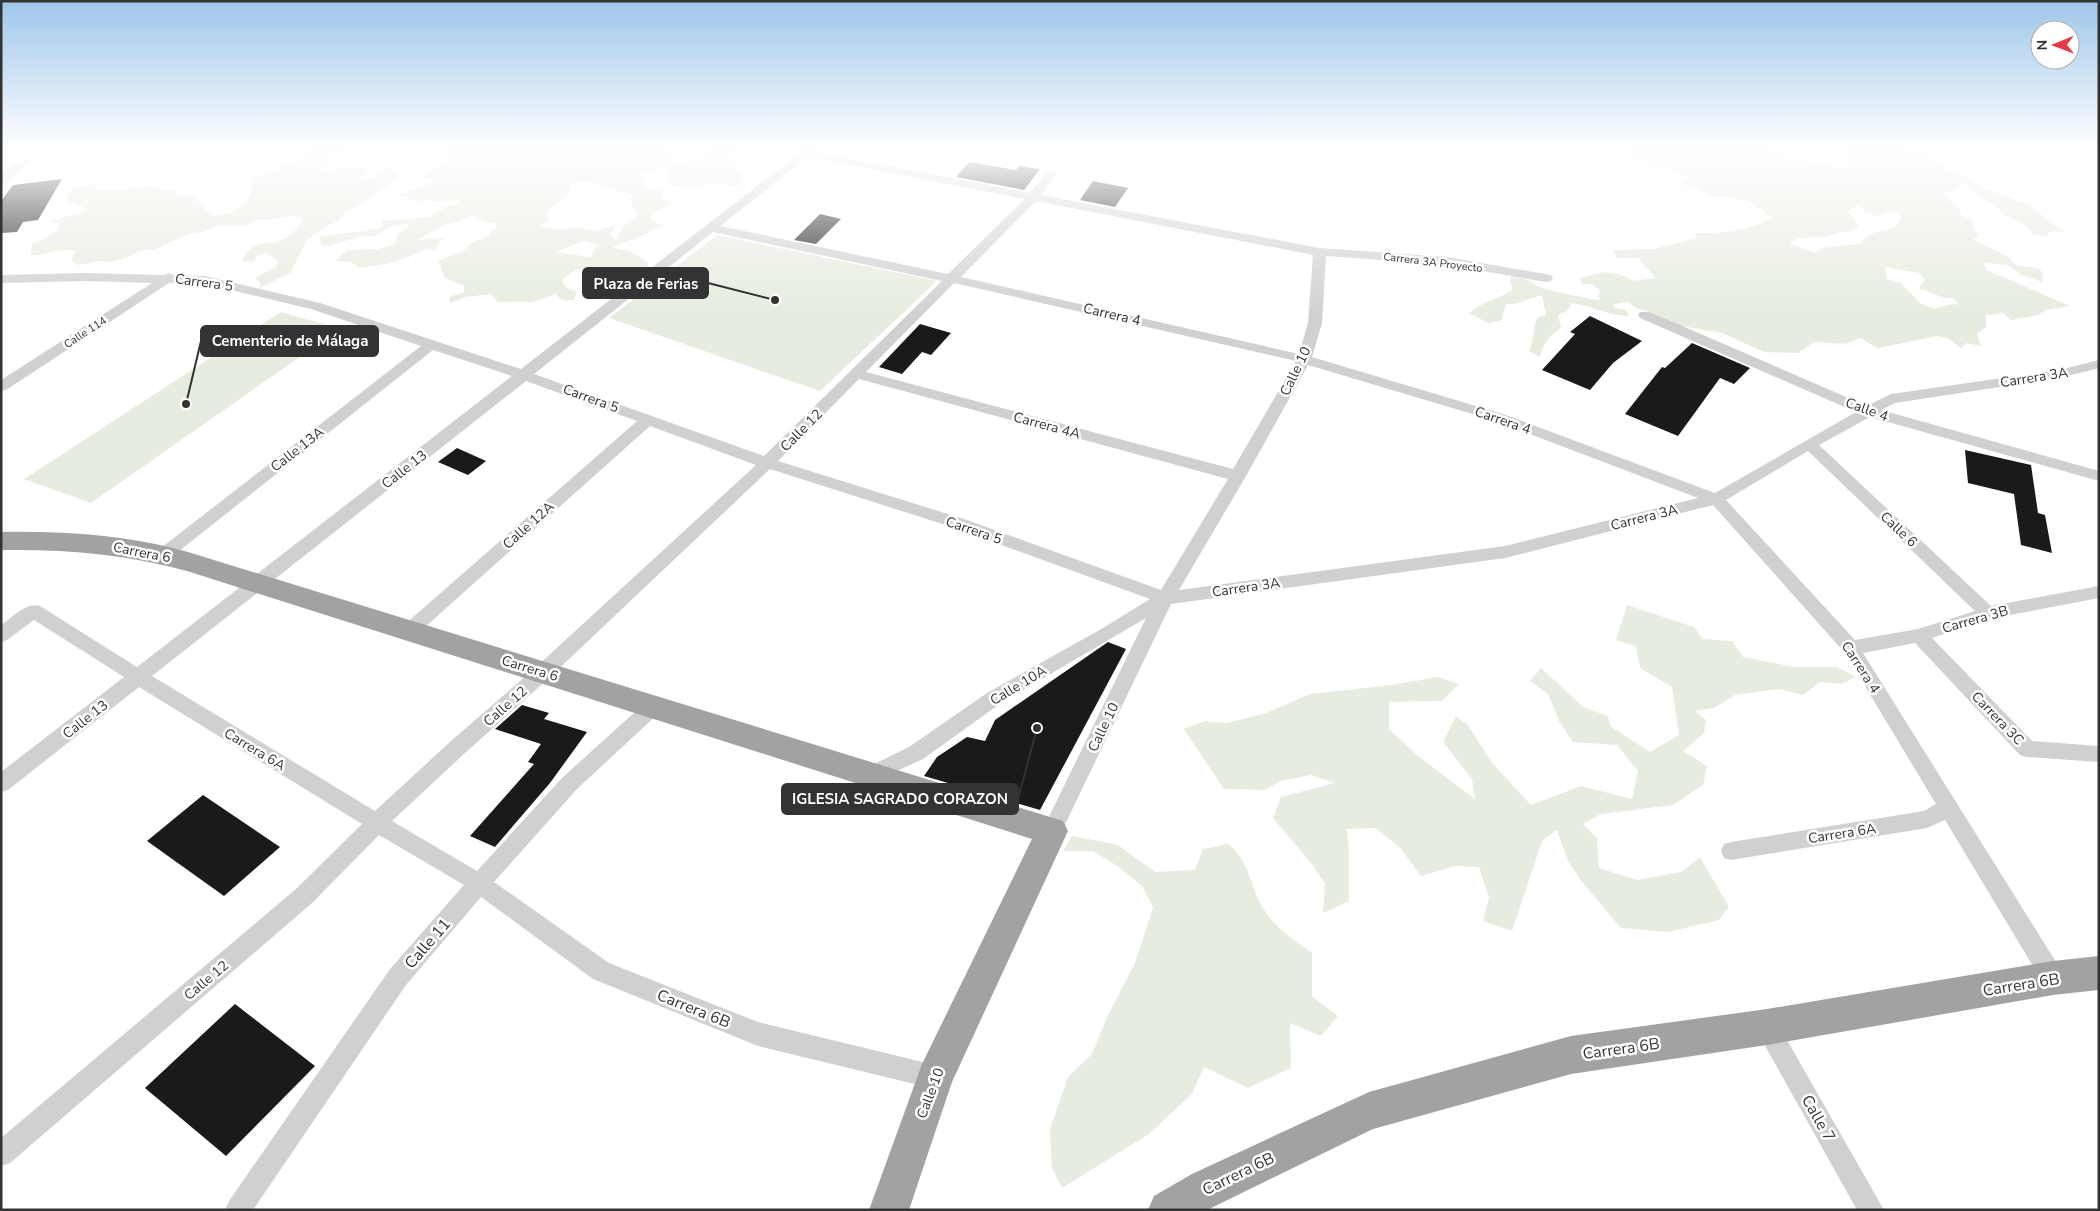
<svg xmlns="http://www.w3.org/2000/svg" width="2100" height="1211" font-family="'Nunito Sans',sans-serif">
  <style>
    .green { fill: #e6ecdf; fill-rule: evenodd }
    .building { fill: #1a1a1a }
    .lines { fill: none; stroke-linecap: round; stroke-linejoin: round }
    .minor { fill: #d0d0d0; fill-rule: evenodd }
    .trunk { fill: #a2a2a2; fill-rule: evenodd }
    .labels { text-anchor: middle; stroke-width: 5; stroke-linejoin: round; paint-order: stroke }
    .far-street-label { font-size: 11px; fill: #333; stroke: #fff }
    .street-label { font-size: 14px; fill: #333; stroke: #fff }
    .near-street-label { font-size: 16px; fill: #333; stroke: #fff }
    .leader { fill: none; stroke: #333; stroke-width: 2 }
    .callout-dot { fill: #333; stroke: #fff; stroke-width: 2 }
    .callout { fill: #333; stroke: #333; stroke-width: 2 }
    .callout-label { font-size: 15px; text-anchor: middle; font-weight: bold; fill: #fff }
  </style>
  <rect width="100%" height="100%" fill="#fff"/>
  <g class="green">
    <path d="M312 148H361L353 151 345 149 332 156 321 167 328 171 347 167 364 166 368 173 361 179 374 178 384 172 383 167 395 171 399 176 367 201 345 212 340 220 323 228 307 240 290 273C278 277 271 284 259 287L261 283 255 278 276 267 277 261 267 253 258 255 254 262 242 261C244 257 247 251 251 248 259 242 265 244 273 243 284 241 301 229 302 218L289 216 271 220H256L245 226H217L203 232 189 234 155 249 138 251 129 257 111 262 100 261 77 265 71 260 75 251C60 247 46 256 30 255L32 249 31 244 45 239 59 228V223L51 221C63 216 77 216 89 209L67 201C69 186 82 186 94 184L96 190 116 191 145 186 175 191 177 196 196 197 202 207 214 216C237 213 252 204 253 179L314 152Z"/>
    <path d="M446 148H635L644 150 664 148 662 150 666 152 672 153 671 158 678 164 705 157 711 148H735L728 154 737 165V172L745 176 741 180V185L731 187C715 179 711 186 697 187 687 188 679 186 669 184 669 176 668 170 661 167L639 176 644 186 663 192 662 199 672 203 653 214 650 219 663 226C654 228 650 232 642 236 632 241 621 240 613 248L630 251 648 262 647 270 638 278 576 269 562 280 566 287 577 292 574 300H562L556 294 532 302H498L491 294 465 297 450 303 449 297 464 292V286L445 278 438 260 461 253 474 241 487 237 492 230 497 228 494 223 483 222 474 215 460 221 444 225 418 240 443 238 435 249C419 249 419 254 406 258 391 263 376 266 360 268L351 262 335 261 347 250 378 249 395 244 397 234 410 227 405 224 389 227 374 237 362 236 329 246 321 245 320 237C341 233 362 233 382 227V221L430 217 442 209 463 201C451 198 436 204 425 199L420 202 415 199 407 201 409 196 396 197C408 190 423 189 435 180L424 178 426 170 447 162 448 150ZM583 181C600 184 614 190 631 195L632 205 637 215 623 227 616 240 610 234 617 225 595 231 576 227 562 230 539 226 549 220 545 214 568 194 572 185ZM584 241 597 244 591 257C579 256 568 253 556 252Z"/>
    <path d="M1640 148 1665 149 1661 148H1776L1767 151C1794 159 1821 166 1850 169L1851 157 1846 148H1904C1910 156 1918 152 1926 155 1935 159 1947 165 1952 173L1967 176 1983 188 2029 205 2064 232 2052 231 2045 236 2033 235 2027 226 2003 214 1996 205 1979 197 1968 186 1961 183 1957 191 1942 193 1960 210V214L1972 220 1973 228 1979 235 1973 240C1988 247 2005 251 2015 265L2040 269 2043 275 2042 282 2020 274 2008 265 1983 263 1987 270 2070 306 2045 310 2038 315 2011 320 2003 313 1986 315V327L1977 334 1981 346 1967 343 1961 348 1949 339 1937 336 1878 348 1860 338 1845 344 1814 342 1798 353 1764 352 1722 333 1681 326 1651 312 1638 309 1628 302 1613 304 1615 308 1626 310 1629 316C1609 316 1593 306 1572 303L1567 311 1558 315 1561 328C1550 334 1542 345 1540 357L1529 351C1535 339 1532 327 1538 317L1546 315 1542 295C1529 298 1519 305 1506 304L1501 321 1488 323 1469 313C1484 300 1499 300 1513 289L1510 283 1511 276C1526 276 1528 283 1540 287 1547 290 1596 301 1601 300L1598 296 1600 290 1591 284H1582L1580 278 1604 272 1622 275 1634 281 1656 278 1638 258H1616L1613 250 1655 249 1696 238 1695 233C1721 234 1751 230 1774 217L1766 215C1759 203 1742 200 1728 197 1723 196 1717 198 1713 197 1707 196 1703 191 1699 189 1692 187 1687 187 1680 183L1687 178 1682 173 1650 165 1633 158V151ZM1857 206 1863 208 1864 212 1878 216 1889 212 1900 214 1901 219 1896 227C1882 232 1868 230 1861 244L1825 247 1814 253 1789 243C1802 235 1807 239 1821 237 1832 235 1842 231 1853 231L1859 225 1848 212ZM1885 267 1920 273 1925 280 1919 288 1944 298H1953L1959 304 1947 305 1934 309 1920 303 1901 283 1887 280Z"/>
    <path d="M717 235 937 281 820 391 609 318Z"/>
    <path d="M281 312 340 329 91 503 24 479Z"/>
    <path d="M1627 605 1694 627 1703 639 1732 641 1743 657 1794 667H1837L1856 677 1841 684 1820 682 1803 695 1780 689 1735 695 1714 708 1695 711 1706 720 1704 733 1683 751 1707 766 1703 785 1673 805 1601 814 1583 824 1597 838 1599 868 1637 880 1681 872 1700 857 1729 907 1719 920 1668 932 1621 928 1582 882 1568 861 1557 830 1542 841 1512 931 1483 921 1489 897 1479 867 1454 866 1421 876 1401 849 1376 828 1347 829C1350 853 1348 876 1349 901L1323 913 1325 884 1312 864 1273 818 1281 797 1335 783 1311 775 1281 781 1264 790 1224 789 1184 729 1205 721 1227 723 1266 713 1310 694 1392 685 1438 677 1459 684 1442 701 1389 702V729L1418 756 1475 799 1472 779 1443 742 1456 716 1468 725 1492 763 1531 805 1581 786 1632 799 1638 771 1617 745 1573 742 1559 721 1548 694 1530 681 1541 668 1583 707 1608 716 1610 726 1650 752 1679 735 1672 687 1640 668 1636 646 1616 640Z"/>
    <path d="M1072 836 1118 845 1155 872 1195 870 1203 849 1228 844C1251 862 1250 889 1265 911 1276 928 1295 942 1312 952V996L1338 1016 1321 1036 1290 1023 1291 1068 1248 1088 1204 1067 1192 1094 1149 1134 1062 1188 1052 1168 1050 1129 1068 1077 1092 1054 1107 1017 1135 963 1153 908 1143 887 1119 867 1093 851H1063Z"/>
  </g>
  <g class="building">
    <path d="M969 162 1016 170 1019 166 1040 169 1024 190 956 177Z"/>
    <path d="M62 179 38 220 23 222 17 232 1 233V201L13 185Z"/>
    <path d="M1093 181 1128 188 1115 207 1080 200Z"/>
    <path d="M820 214 841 219 816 244 794 240Z"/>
    <path d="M1590 316 1642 341 1613 363 1590 390 1542 370 1575 334 1570 332Z"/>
    <path d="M920 324 951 333 931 355 922 352 902 374 879 367Z"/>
    <path d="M1692 343 1750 368 1734 384 1720 378 1678 436 1625 414 1662 367 1665 368Z"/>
    <path d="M457 448 486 461 468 475 438 462Z"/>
    <path d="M1965 450 2031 465 2038 513 2045 515 2052 553 2021 545 2014 494 1968 483Z"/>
    <path d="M1108 642 1126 649 1040 810 924 776 937 757 967 737 985 741 995 720Z"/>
    <path d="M522 705 549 713 544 719 587 732 550 783 495 847 470 836 534 764 528 762 541 744 495 729Z"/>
    <path d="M203 795 280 847 224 896 147 841Z"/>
    <path d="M235 1004 315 1066 226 1156 145 1088Z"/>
  </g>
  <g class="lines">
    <g class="minor">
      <path d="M806 150 1030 193 1047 172 1051 171 1057 174 1041 195 1320 248 1448 257 1551 275 1553 278 1551 281 1546 282 1448 265 1326 256 1322 323 1312 357 1506 415 1715 493 1856 412 1640 318 1638 315 1640 312H1650L1867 406 1891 394 2059 370 2099 360V368L2059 378 1895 403 1881 410 2099 471V481L1870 417 1819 445 1991 606 2099 586V598L1989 619 1932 638 2032 741 2099 746V762L2027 757 2020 755 1915 643 1863 653 2061 970 2064 978 2061 986 2053 989 2045 986 1945 820 1927 828 1731 860 1724 858 1721 851 1724 844 1731 842 1924 811 1936 804 1845 653 1713 505 1505 558 1171 604 1059 837 1052 840 1045 837 1042 831 1146 618 1001 703 923 759 871 783 864 781 861 775 864 769 909 747 987 693 1103 628 1150 599 955 528 770 469 550 677 465 753 392 821 477 871 563 777 646 702 653 699 660 702 662 707 660 712 577 789 494 882 609 963 758 1022 935 1065 943 1069 947 1077 943 1085 935 1089 758 1046 593 979 481 897 406 985 253 1210H225L229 1201 390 969 464 885 379 835 312 903 10 1163 1 1166V1138L296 889 362 824 139 687 8 790 1 792V772L124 677 34 620 7 640 1 642V625C12 618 26 602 40 606L137 667 512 376 433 350 169 559 163 561 157 559 155 555 157 551 421 346 311 309 205 284 169 283 6 390 1 391V380L152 283 85 281 1 283V275L85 273 163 275 169 273 174 275 205 276 320 303 521 369 802 151ZM808 157 1025 199 948 274 720 226ZM1036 201 1313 255 1308 323 1299 354 961 277ZM713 232 942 281 764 456 534 374ZM954 283 1296 361 1233 469 866 372ZM1308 365 1496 421 1698 498 1505 546 1179 590 1246 476ZM859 379 1228 479 1161 590 967 520 778 461ZM526 381 637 421 403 626 400 631 403 636 409 638 415 636 650 426 756 465 536 667 451 741 375 811 152 676ZM1808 451 1975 611 1918 629 1855 640 1726 500Z"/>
      <path d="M25 157 31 160 29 162 5 184 1 185V175L8 168Z"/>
      <path d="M1767 1016 1775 1019 1884 1210H1857L1759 1035 1755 1027 1759 1019Z"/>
    </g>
    <g class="trunk">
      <path d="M1 532C65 531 127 535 188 552L1063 821 1068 831 952 1082 909 1210H869L922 1064 1032 839 187 571C126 554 65 549 1 550Z"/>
      <path d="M2099 956V990L2053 995 1767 1045 1571 1074 1373 1129 1207 1210H1148L1154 1196 1192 1174 1369 1092 1571 1036 1767 1009 2053 961Z"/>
    </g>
  </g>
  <linearGradient id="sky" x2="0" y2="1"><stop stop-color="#9ec6ea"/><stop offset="0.47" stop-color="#fff"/><stop offset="1" stop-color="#fff" stop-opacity="0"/></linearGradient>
  <rect width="2100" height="317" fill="url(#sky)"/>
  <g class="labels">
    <g class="far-street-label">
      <text transform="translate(1433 262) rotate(7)" y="4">Carrera 3A Proyecto</text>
      <text transform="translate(85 332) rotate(-33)" y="4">Calle 114</text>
    </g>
    <g class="street-label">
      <text transform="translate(204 282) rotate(8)" y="5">Carrera 5</text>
      <text transform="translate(1112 314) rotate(13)" y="5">Carrera 4</text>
      <text transform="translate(1295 371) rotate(-64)" y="5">Calle 10</text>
      <text transform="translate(2034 377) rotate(-9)" y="5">Carrera 3A</text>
      <text transform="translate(591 398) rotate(20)" y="5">Carrera 5</text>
      <text transform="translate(1867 409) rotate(20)" y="5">Calle 4</text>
      <text transform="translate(1503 420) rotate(19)" y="5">Carrera 4</text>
      <text transform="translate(1047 425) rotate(15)" y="5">Carrera 4A</text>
      <text transform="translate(801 430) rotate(-45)" y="5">Calle 12</text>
      <text transform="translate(297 449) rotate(-38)" y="5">Calle 13A</text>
      <text transform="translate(404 469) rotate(-38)" y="5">Calle 13</text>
      <text transform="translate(1644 517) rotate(-14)" y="5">Carrera 3A</text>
      <text transform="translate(528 525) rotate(-42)" y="5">Calle 12A</text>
      <text transform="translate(1899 529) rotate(43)" y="5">Calle 6</text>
      <text transform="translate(974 530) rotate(19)" y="5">Carrera 5</text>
      <text transform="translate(142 552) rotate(11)" y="5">Carrera 6</text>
      <text transform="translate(1246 587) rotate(-8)" y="5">Carrera 3A</text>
      <text transform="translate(1975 619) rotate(-16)" y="5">Carrera 3B</text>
      <text transform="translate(1861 667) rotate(57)" y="5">Carrera 4</text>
      <text transform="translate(530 668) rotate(17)" y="5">Carrera 6</text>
      <text transform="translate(1018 685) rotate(-31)" y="5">Calle 10A</text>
      <text transform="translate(505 706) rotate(-41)" y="5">Calle 12</text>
      <text transform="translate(1998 718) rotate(46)" y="5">Carrera 3C</text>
      <text transform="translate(85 719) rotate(-38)" y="5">Calle 13</text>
      <text transform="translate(1103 727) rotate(-64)" y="5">Calle 10</text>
      <text transform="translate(255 749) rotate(31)" y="5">Carrera 6A</text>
      <text transform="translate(1842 833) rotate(-9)" y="5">Carrera 6A</text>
      <text transform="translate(206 980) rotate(-40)" y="5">Calle 12</text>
      <text transform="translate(930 1093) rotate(-69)" y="5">Calle 10</text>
    </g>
    <g class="near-street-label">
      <text transform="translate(427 943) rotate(-49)" y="6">Calle 11</text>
      <text transform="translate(2021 984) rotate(-9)" y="6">Carrera 6B</text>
      <text transform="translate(694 1008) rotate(22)" y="6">Carrera 6B</text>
      <text transform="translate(1621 1048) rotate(-8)" y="6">Carrera 6B</text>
      <text transform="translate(1819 1118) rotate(60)" y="6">Calle 7</text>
      <text transform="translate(1238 1173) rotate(-26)" y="6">Carrera 6B</text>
    </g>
  </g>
  <path class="leader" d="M775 300L708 283M186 404L201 341M1037 728L1018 799"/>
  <g class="callout-dot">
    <circle cx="775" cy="300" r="5"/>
    <circle cx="186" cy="404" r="5"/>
    <circle cx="1037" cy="728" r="5"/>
  </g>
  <g class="callout">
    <rect x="583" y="268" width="125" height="30" rx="5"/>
    <rect x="201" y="326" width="177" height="30" rx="5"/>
    <rect x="782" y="784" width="236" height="30" rx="5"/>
  </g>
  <g class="callout-label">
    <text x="646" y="289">Plaza de Ferias</text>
    <text x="290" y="346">Cementerio de Málaga</text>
    <text x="900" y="804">IGLESIA SAGRADO CORAZON</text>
  </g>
  <rect width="2100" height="1211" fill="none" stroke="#333333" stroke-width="5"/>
  <g transform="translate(2055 45) rotate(269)"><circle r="24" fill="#ffffff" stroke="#adadad"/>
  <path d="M0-4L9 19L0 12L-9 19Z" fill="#e63946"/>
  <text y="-8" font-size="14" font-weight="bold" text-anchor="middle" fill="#333333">N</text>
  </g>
</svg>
